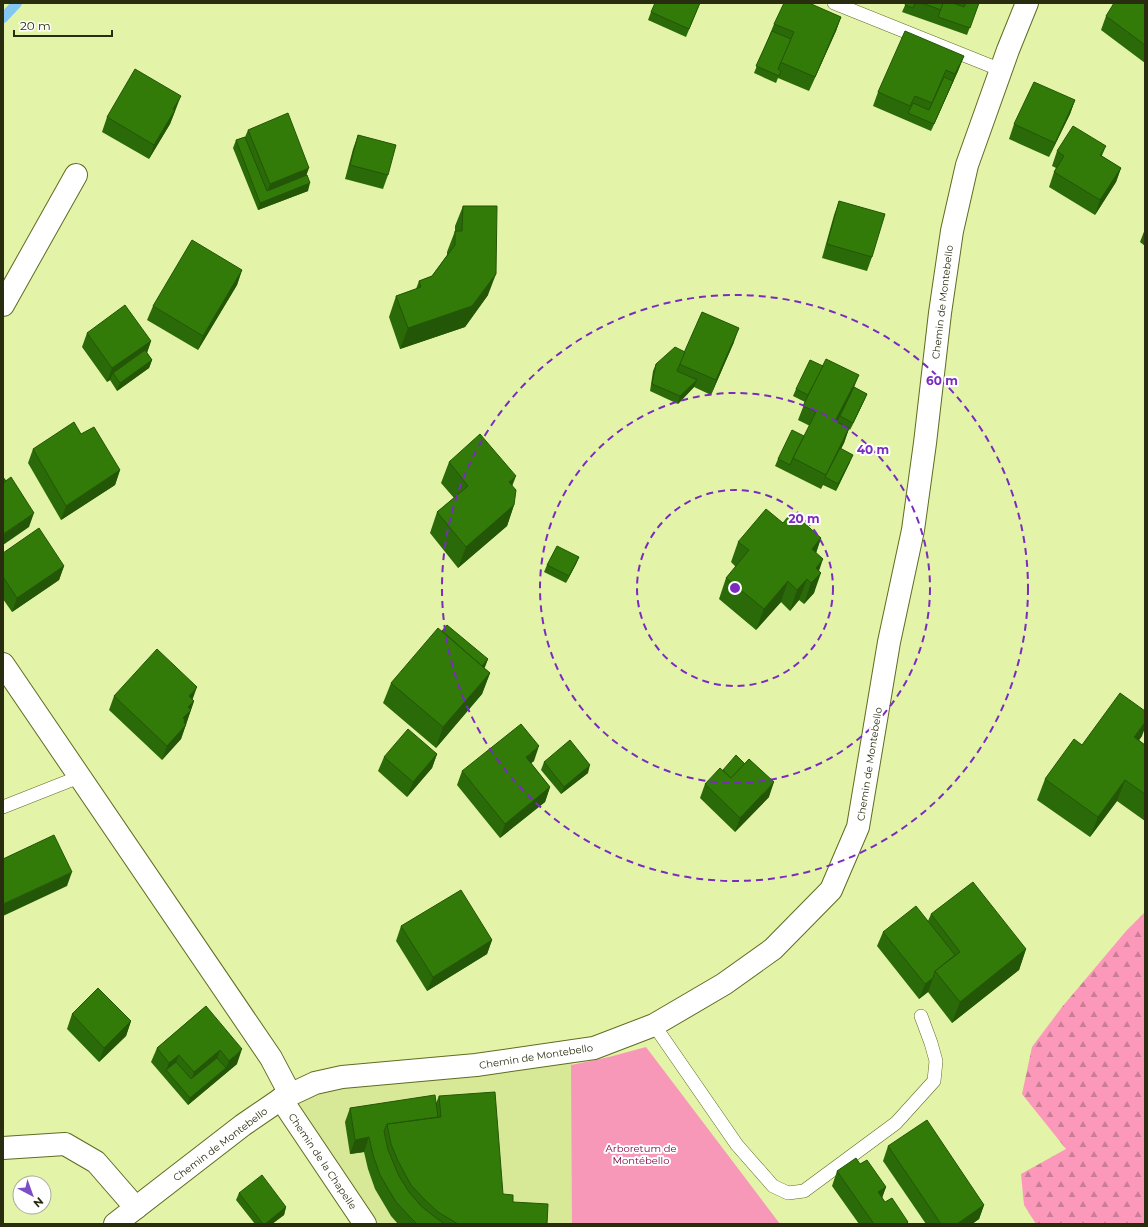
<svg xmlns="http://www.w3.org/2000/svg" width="1148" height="1227" font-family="Montserrat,sans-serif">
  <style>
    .built { fill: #d7e896 }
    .forest { fill: url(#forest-firs) }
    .garden { fill: #f898b9 }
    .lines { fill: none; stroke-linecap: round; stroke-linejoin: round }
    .stream { stroke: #83c7f3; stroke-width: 10 }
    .service-casing { stroke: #5f6c22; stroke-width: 14 }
    .minor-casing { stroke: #5f6c22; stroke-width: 24 }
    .service { stroke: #fff; stroke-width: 13 }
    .minor { stroke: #fff; stroke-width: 22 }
    .wall { fill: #2b6a08 }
    .shaded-wall { fill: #235606 }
    .building { fill: #327b09; stroke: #235606 }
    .ring { fill: none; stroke: #7b2cbf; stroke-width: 2; stroke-dasharray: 7 5 }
    .labels { text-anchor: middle; stroke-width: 4; stroke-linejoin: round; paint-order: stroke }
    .street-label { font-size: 10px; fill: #272d0e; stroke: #fff }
    .park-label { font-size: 10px; fill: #76023f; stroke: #fff }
    .centre { fill: #7b2cbf; stroke: #fff; stroke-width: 2 }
    .ring-label { font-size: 12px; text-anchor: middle; font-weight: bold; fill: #7b2cbf; stroke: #fff; stroke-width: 4; stroke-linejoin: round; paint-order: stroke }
  </style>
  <defs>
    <pattern id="forest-firs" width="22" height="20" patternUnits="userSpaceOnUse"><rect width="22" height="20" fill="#fc99bb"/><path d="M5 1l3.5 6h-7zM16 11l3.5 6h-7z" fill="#cc7d96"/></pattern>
  </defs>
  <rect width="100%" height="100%" fill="#e3f3a8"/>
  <path class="built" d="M572 1051V1224H354L290 1094Z"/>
  <path class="forest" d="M1145 912V1224H1036L1024 1205 1021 1174 1066 1149 1022 1094 1032 1047 1062 1007 1127 930Z"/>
  <path class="garden" d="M646 1047 780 1224H572L571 1065 609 1057Z"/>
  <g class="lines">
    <path class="stream" d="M3 18 17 3"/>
    <g class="service-casing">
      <g id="service">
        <path d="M834 3 1001 70"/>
        <path d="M3 807 79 777"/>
        <path d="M654 1025 737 1145 773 1186 788 1193 804 1191 896 1123 934 1081 936 1061 931 1043 921 1016"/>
      </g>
    </g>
    <g class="minor-casing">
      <g id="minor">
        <path d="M3 305 76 175"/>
        <path d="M3 664 271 1058 290 1094"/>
        <path d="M281 1099 365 1224"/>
        <path d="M3 1148 65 1144 96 1162 136 1208"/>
        <path d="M115 1224 243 1125 281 1099 315 1083 342 1077 476 1065 594 1048 654 1025 724 984 773 949 831 890 858 827 889 642 913 530 925 443 940 313 952 231 967 165 1008 50 1027 3"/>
      </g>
    </g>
    <use href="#service" class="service"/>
    <use href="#minor" class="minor"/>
  </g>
  <g class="wall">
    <path d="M700 3 686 37 648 20 651 12Z"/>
    <path d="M906 3H979L967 35 936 24 937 19 936 24 902 12Z"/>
    <path d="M1145 3V63L1101 30 1106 16Z"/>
    <path d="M841 17 836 31 809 91 778 78 776 83 754 73 774 24Z"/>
    <path d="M964 56 958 71 931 131 873 106 878 92Z"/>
    <path d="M1075 100 1070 114 1049 157 1009 139 1014 124Z"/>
    <path d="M175 111 170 124 149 159 102 132 107 117Z"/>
    <path d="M248 130 307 175 308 191 258 210 233 148 236 140 245 137Z"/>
    <path d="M358 135 388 175 383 189 345 179 353 149Z"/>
    <path d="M1057 151 1102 156 1121 168 1116 182 1095 215 1049 187 1054 172 1056 168 1052 166Z"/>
    <path d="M839 201 872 257 867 271 822 258 834 215Z"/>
    <path d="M463 206 488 295 465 327 400 349 389 317 396 296 416 289 419 281 432 276 447 255V252L455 231V226Z"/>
    <path d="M1145 229V246L1140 242Z"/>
    <path d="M242 270 237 285 198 350 147 320 153 306Z"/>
    <path d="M87 333 151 341 147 353 152 360 149 368 117 391 110 380 107 382 82 347Z"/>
    <path d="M734 342 711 395 694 387 678 404 650 391 653 371 656 364 685 352Z"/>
    <path d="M854 387 867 394 864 401 850 430 849 429 844 443 841 449 850 462 836 491 823 485 821 489 775 466 778 459 804 436 810 426 798 420 805 402 793 396 796 389Z"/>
    <path d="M81 434 120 470 115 485 61 520 28 463 33 449Z"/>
    <path d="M449 462 512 486 514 505 507 526 458 568 430 533 437 512 454 498 441 483Z"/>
    <path d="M783 523 821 538 816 553 819 571 814 593 804 604 799 600 790 611 781 602 756 630 719 599 726 578 736 567 731 562 738 542Z"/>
    <path d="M3 553 64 566 59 580 12 612 3 599Z"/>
    <path d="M579 557 576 564 566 583 544 572 547 565Z"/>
    <path d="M442 631 488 659 484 668 490 673 482 694 436 748 383 703 391 683Z"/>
    <path d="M114 696 192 699 194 701 181 739 162 760 109 710Z"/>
    <path d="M1142 736 1139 740 1145 745V821L1117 801 1090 837 1037 800 1045 779 1082 745Z"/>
    <path d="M437 754 432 768 407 797 378 771 384 757Z"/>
    <path d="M534 761 531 763 550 787 545 802 500 838 457 785 462 771Z"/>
    <path d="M544 762 588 773 561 794 541 770Z"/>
    <path d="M723 770 769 797 735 832 700 798 705 784Z"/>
    <path d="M931 914 1026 949 1019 970 952 1023 928 992 919 999 877 946 883 932 928 921Z"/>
    <path d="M401 926 492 940 487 954 427 991 396 941Z"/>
    <path d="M206 1006 237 1064 188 1105 151 1062 157 1048Z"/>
    <path d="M72 1014 131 1021 126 1036 99 1062 67 1029Z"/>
    <path d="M439 1096 503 1194 513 1202 547 1224H398L391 1216 375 1189 368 1169 364 1152 350 1154 345 1122 350 1108 436 1103Z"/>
    <path d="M888 1146 984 1205 979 1219 972 1224H926L883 1161Z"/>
    <path d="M860 1164 886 1187 882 1197 885 1202 908 1222V1224H859L832 1186 837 1171Z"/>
    <path d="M239 1193 286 1207 284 1215 272 1224H255L236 1200Z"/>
  </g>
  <g class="shaded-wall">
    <path d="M841 17 836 31 809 91 815 77Z"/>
    <path d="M964 56 958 71 931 131 955 74Z"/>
    <path d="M181 96 170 124 149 159 154 145 173 109Z"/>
    <path d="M1075 100 1070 114 1049 157 1055 143Z"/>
    <path d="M1106 146 1100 160V155Z"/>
    <path d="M309 168 304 182 265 199 270 184Z"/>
    <path d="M1121 168 1116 182 1095 215 1100 200Z"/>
    <path d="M310 183 308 191 258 210 260 203Z"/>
    <path d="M242 270 237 285 198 350 203 336Z"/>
    <path d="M496 274 488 295 465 327 400 349 408 328Z"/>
    <path d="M739 328 734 342 711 395 716 380Z"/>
    <path d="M151 341 146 355 113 373 110 380 107 382 112 368Z"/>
    <path d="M152 360 149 368 117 391 120 383Z"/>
    <path d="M859 375 853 390 830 436 835 421Z"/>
    <path d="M697 380 694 387 678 404 680 396Z"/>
    <path d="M867 394 864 401 850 430 853 423Z"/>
    <path d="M849 428 844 443 826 478 825 477 821 489 826 475Z"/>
    <path d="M853 455 850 462 836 491 838 484Z"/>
    <path d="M120 470 115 485 61 520 66 506Z"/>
    <path d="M516 476 508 497 509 482Z"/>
    <path d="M514 505 507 526 458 568 466 547Z"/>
    <path d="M34 513 29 527 3 545V534Z"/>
    <path d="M821 538 814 559 812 549Z"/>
    <path d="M579 557 576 564 566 583 569 576Z"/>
    <path d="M823 559 817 577 821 573 814 593 804 604 816 568Z"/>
    <path d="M64 566 59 580 12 612 17 598Z"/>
    <path d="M807 579 799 600 790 611 797 590Z"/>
    <path d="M788 581 781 602 756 630 764 609Z"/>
    <path d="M488 659 485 667 471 684 474 676Z"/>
    <path d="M490 673 482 694 436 748 443 727Z"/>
    <path d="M197 687 192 701 189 696Z"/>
    <path d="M194 701 181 739 162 760 167 746 183 718 188 707Z"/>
    <path d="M1145 722V728L1142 736 1126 758 1134 737Z"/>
    <path d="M539 746 534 761 521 771 526 757Z"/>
    <path d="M437 754 432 768 407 797 413 782Z"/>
    <path d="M590 765 588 773 561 794 564 787Z"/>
    <path d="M1125 780 1117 801 1090 837 1098 817Z"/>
    <path d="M774 782 769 797 735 832 740 818Z"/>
    <path d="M550 787 545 802 500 838 505 824Z"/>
    <path d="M72 872 67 886 3 916V904Z"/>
    <path d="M492 940 487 954 427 991 433 977Z"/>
    <path d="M1026 949 1019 970 952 1023 960 1002Z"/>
    <path d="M933 978 928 992 919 999 925 984Z"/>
    <path d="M131 1021 126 1036 99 1062 104 1048Z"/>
    <path d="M242 1049 237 1064 188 1105 190 1098 226 1068 229 1061Z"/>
    <path d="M220 1050 215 1065 189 1087 194 1072Z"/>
    <path d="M179 1055 173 1069 166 1070 169 1063Z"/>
    <path d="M369 1137 364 1152 350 1154 355 1140Z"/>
    <path d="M886 1187 881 1201 878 1192Z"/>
    <path d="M984 1205 979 1219 972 1224H957Z"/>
    <path d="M286 1207 284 1215 272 1224H265Z"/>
  </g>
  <g class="building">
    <path d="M655 3H700L689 29 651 12Z"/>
    <path d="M784 3H809L841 17 815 77 780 62 794 32 774 24Z"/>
    <path d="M906 3H915L913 8 905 5Z"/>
    <path d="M922 3H943L941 10Z"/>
    <path d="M943 3H953L964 7 966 3H979L970 28 938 17Z"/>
    <path d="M1114 3H1145V45L1106 16Z"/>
    <path d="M772 31 791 39 778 69 781 71 779 76 756 66Z"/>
    <path d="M905 31 964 56 955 74 946 70 932 103 915 96 910 106 878 92Z"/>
    <path d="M135 69 181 96 173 109 175 110 154 145 107 117Z"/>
    <path d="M944 77 953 81 934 124 908 113 913 103 929 110Z"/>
    <path d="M1034 82 1075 100 1055 143 1014 124Z"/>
    <path d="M288 113 309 168 270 184 248 130Z"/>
    <path d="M1073 126 1106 146 1100 155 1121 168 1100 200 1054 172 1064 156 1057 151Z"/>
    <path d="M358 135 396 145 388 175 350 165Z"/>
    <path d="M245 137 267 191 307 175 310 183 260 203 236 140Z"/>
    <path d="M839 201 885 214 872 257 827 244Z"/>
    <path d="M463 206H497L496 274 472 306 408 328 396 296 421 287 419 281 432 276 455 245V231H462Z"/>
    <path d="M192 240 242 270 203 336 153 306Z"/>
    <path d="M125 305 151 341 112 368 87 333Z"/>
    <path d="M702 312 739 328 716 380 679 364Z"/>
    <path d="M675 347 685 352 677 371 697 380 680 396 652 384 656 364Z"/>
    <path d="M145 350 152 360 120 383 113 373Z"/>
    <path d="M826 359 859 375 835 421 849 428 826 475 793 458 816 412 803 406Z"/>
    <path d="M810 360 823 366 808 395 796 389Z"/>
    <path d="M854 387 867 394 853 423 840 416Z"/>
    <path d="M74 422 81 434 94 427 120 470 66 506 33 449Z"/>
    <path d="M792 430 804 436 793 458 790 465 778 459Z"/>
    <path d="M480 434 516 476 509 482 516 490 514 505 466 547 437 512 468 486 449 462Z"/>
    <path d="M840 448 853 455 838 484 825 477Z"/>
    <path d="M3 477 6 481 3 483Z"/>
    <path d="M11 477 34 513 3 534V483Z"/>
    <path d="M766 509 783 523 792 512 821 538 812 549 823 559 816 568 821 573 811 583 807 579 797 590 788 581 764 609 726 578 749 550 738 542Z"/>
    <path d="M39 528 64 566 17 598 3 577V553Z"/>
    <path d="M557 546 579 557 569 576 547 565Z"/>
    <path d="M447 625 488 659 482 666 442 631Z"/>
    <path d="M438 628 490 673 443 727 391 683Z"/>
    <path d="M157 649 197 687 189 696 194 701 188 707 191 710 183 718 185 720 184 722 186 725 167 746 114 696Z"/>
    <path d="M1120 693 1145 711V722L1134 737 1145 745V794L1125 780 1098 817 1045 779 1074 739 1082 745Z"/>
    <path d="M521 724 539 746 526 757 550 787 505 824 462 771Z"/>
    <path d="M408 729 437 754 413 782 384 757Z"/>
    <path d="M570 740 590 765 564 787 544 762Z"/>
    <path d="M736 755 745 764 731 778 723 770Z"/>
    <path d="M749 759 774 782 740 818 705 784 720 768 731 778Z"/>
    <path d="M54 835 72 872 3 904V859Z"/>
    <path d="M973 882 1026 949 960 1002 935 971 960 952 931 914Z"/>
    <path d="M461 890 492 940 433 977 401 926Z"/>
    <path d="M916 906 955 955 935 971 933 978 925 984 883 932Z"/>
    <path d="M98 988 131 1021 104 1048 72 1014Z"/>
    <path d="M206 1006 242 1049 229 1061 220 1050 194 1072 179 1055 169 1063 157 1048Z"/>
    <path d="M217 1058 226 1068 190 1098 166 1070 176 1062 191 1079Z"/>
    <path d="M495 1092 503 1194 513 1195V1202L548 1204 547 1224H458L438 1212 424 1199 411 1185 398 1161 391 1144 387 1124 441 1117 439 1096Z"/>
    <path d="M435 1095 438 1117 387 1124 384 1131 388 1150 399 1176 409 1192 421 1206 436 1218 445 1224H417L410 1217 396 1202 380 1175 373 1155 369 1137 355 1140 350 1108Z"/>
    <path d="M927 1120 984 1205 957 1224H941L888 1146Z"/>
    <path d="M856 1158 860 1164 867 1160 886 1187 878 1192 885 1202 892 1198 908 1222 906 1224H874L837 1171Z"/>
    <path d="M262 1175 286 1207 265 1224H263L239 1193Z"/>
  </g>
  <g class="ring">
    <circle cx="735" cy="588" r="98"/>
    <circle cx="735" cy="588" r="195"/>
    <circle cx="735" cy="588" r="293"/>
  </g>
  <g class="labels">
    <g class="street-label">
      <text transform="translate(942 302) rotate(-83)" y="4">Chemin de Montebello</text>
      <text transform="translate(869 764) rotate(-81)" y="4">Chemin de Montebello</text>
      <text transform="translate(536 1056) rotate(-9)" y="4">Chemin de Montebello</text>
      <text transform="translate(220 1144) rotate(-37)" y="4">Chemin de Montebello</text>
      <text transform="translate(323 1161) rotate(56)" y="4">Chemin de la Chapelle</text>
    </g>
    <g class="park-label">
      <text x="641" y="1152">Arboretum de<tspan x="641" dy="12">Montébello</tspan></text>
    </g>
  </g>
  <circle cx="735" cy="588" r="6" class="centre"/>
  <g class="ring-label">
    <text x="942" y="385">60 m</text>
    <text x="873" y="454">40 m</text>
    <text x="804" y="523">20 m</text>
  </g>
  <rect width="1148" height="1227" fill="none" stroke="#272d0e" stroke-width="8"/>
  <g transform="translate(32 1195) rotate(139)"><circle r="19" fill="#ffffff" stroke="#a9ab9f"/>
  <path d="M0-3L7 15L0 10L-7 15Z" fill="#7c4dc6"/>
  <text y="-6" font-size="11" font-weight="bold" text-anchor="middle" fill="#272d0e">N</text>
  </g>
  <path d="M14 30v6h98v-6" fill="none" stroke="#272d0e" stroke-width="2"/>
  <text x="20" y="30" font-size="12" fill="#272d0e" stroke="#ffffff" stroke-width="3" paint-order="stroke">20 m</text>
</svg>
